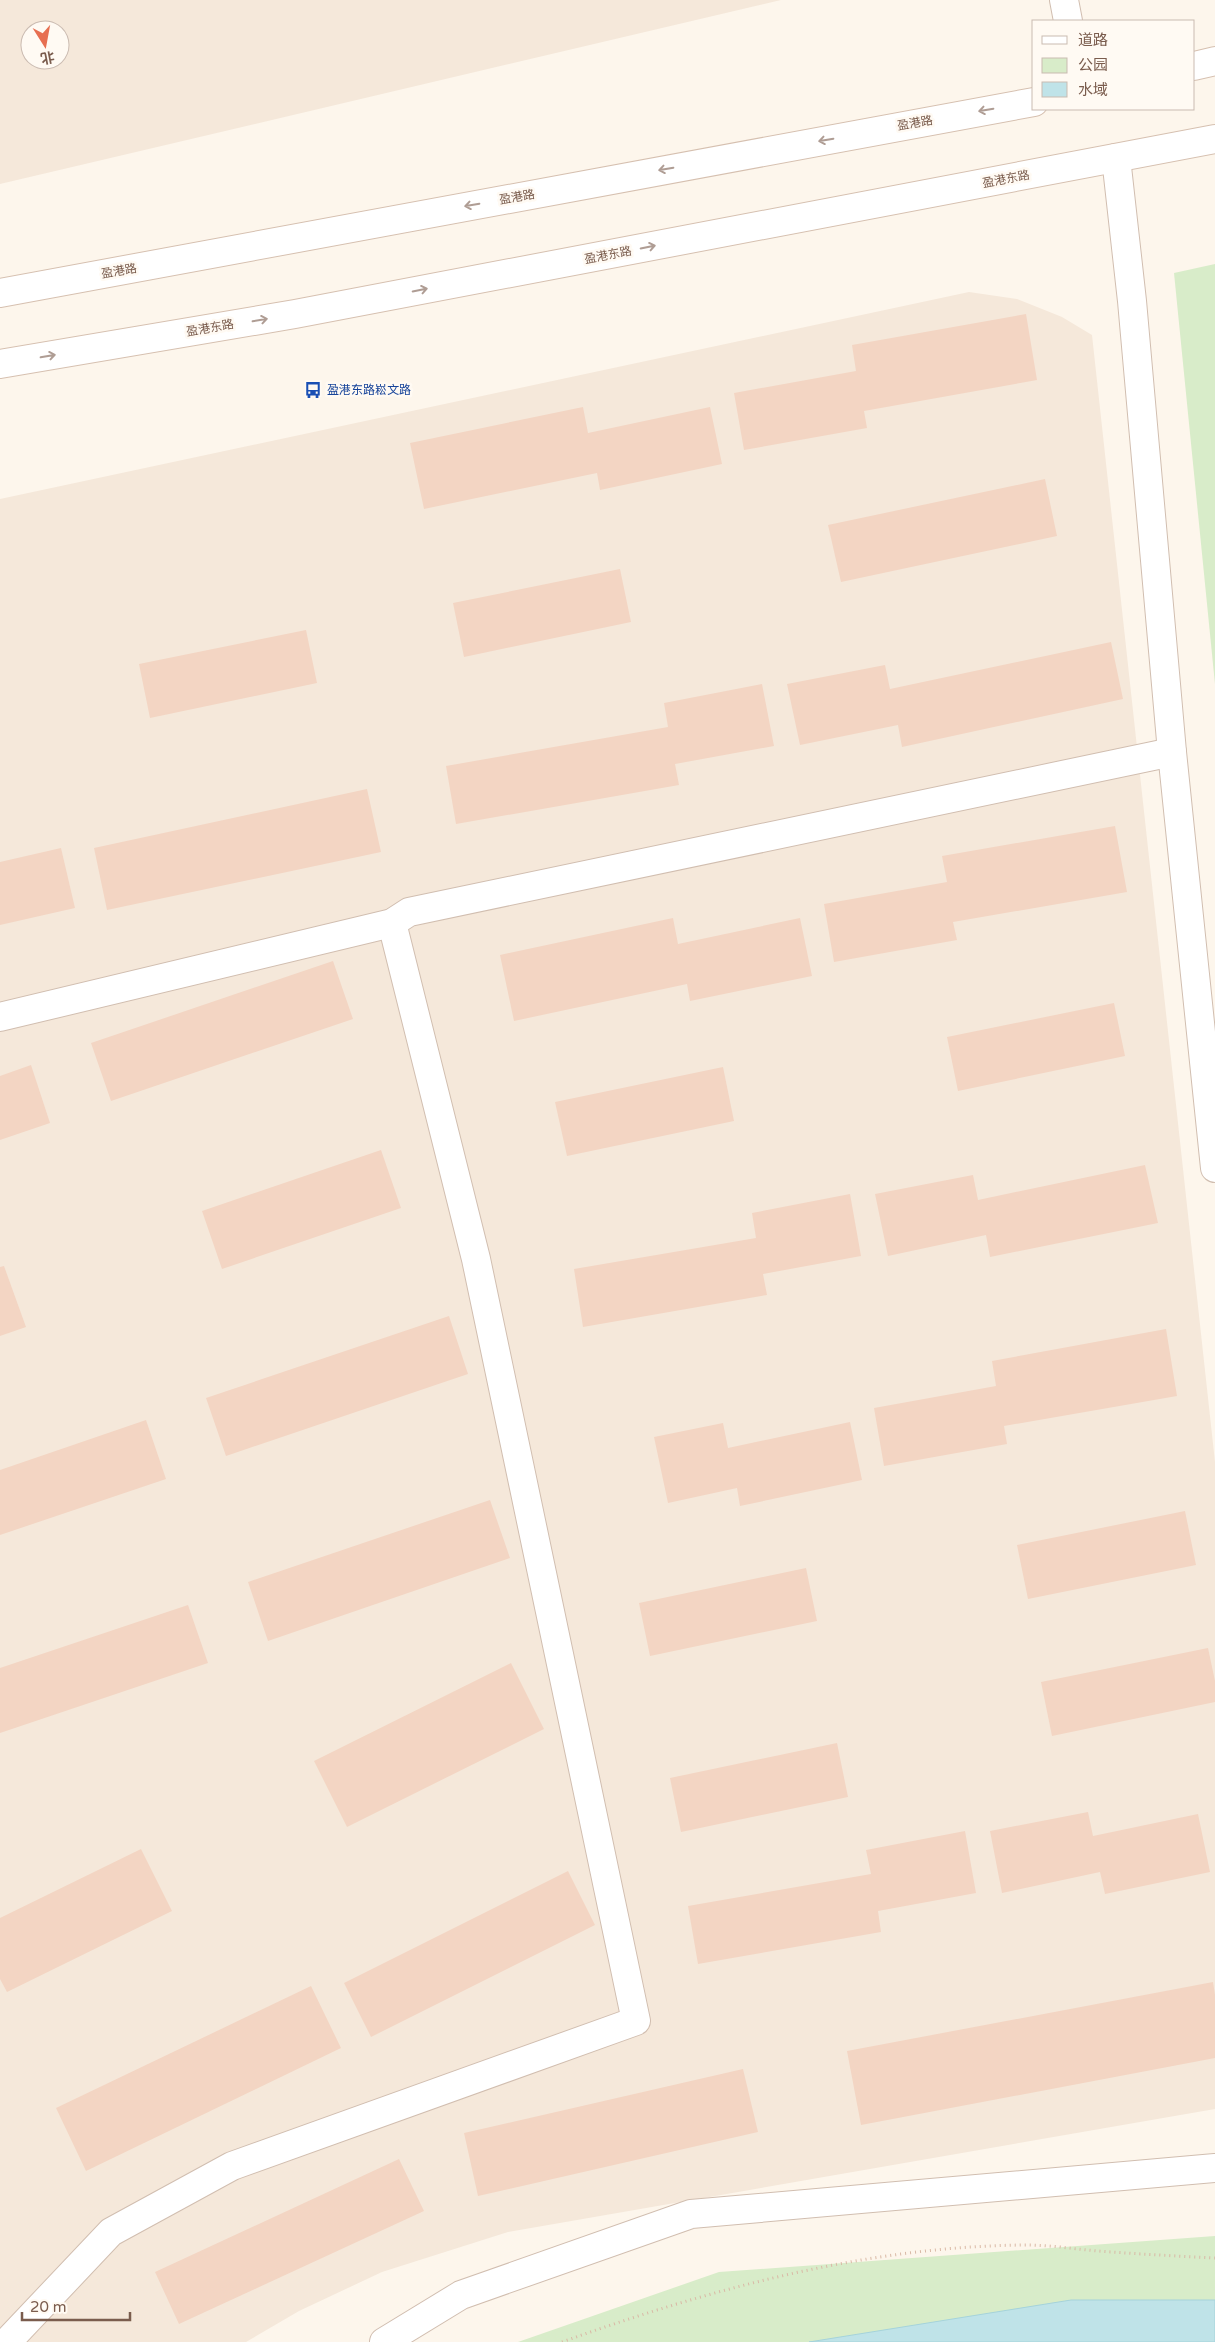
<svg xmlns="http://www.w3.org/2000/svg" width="1215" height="2342" font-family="'Varela Round','Noto Sans SC',sans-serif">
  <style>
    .residential { fill: #f5e8da; fill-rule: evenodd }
    .green { fill: #d8ecc9 }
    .water { fill: #bfe3e8; stroke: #a5d3da }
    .building { fill: #f3d5c3 }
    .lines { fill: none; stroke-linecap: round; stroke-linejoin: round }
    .street-casing { stroke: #d1beb0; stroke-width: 30 }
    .secondary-casing { stroke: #d6c0b0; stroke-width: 30 }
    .path { stroke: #d9b8a5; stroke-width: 3; stroke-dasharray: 1 4; stroke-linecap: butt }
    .street { stroke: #fff; stroke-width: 28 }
    .secondary { stroke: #fff; stroke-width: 28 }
    .oneway { stroke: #af9d94 }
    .labels { text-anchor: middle; stroke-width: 5; stroke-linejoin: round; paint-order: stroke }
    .street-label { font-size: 12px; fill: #7a5c4d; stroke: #fffaf3 }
    .transit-label { font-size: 12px; fill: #164399; stroke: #fffaf3; text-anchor: start }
  </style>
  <rect width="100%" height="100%" fill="#fdf6ec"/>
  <g class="residential">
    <path d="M0 0H781L0 184ZM30 30H60V60H30Z"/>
    <path d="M969 292 1017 299 1062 317 1092 335 1215 1462V2109L508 2232 382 2272 299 2311 246 2342H0V499Z"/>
  </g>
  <g class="green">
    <path d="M1215 264V684L1174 273Z"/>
    <path d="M1215 2236V2342H518L719 2272Z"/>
  </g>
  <path class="water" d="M1071 2300H1215V2342H809Z"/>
  <g class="building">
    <path d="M1026 314 1037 380 864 411 867 428 744 450 734 393 856 371 852 345Z"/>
    <path d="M583 407 588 433 710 407 722 464 600 490 597 473 424 509 410 443Z"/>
    <path d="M1045 479 1057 536 841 582 828 525Z"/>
    <path d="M620 569 631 622 464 657 453 603Z"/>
    <path d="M306 630 317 683 150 718 139 664Z"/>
    <path d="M1111 642 1123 699 902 747 898 725 800 745 787 684 885 665 890 689Z"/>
    <path d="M762 684 774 746 675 764 679 785 456 824 446 766 668 727 664 703Z"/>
    <path d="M367 789 381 852 107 910 94 848Z"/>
    <path d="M1115 826 1127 892 953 922 957 940 834 962 824 904 947 882 942 856Z"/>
    <path d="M61 848 75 908 0 925V862Z"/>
    <path d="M673 918 678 944 800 918 812 976 690 1001 687 984 514 1021 500 955Z"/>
    <path d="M333 961 353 1019 111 1101 91 1043Z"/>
    <path d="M1114 1003 1125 1056 958 1091 947 1037Z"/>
    <path d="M31 1065 50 1123 0 1140V1076Z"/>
    <path d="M723 1067 734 1121 567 1156 555 1102Z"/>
    <path d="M381 1150 401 1208 222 1269 202 1211Z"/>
    <path d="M1145 1165 1158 1223 990 1257 986 1235 888 1256 875 1194 973 1175 978 1200Z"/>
    <path d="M850 1194 861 1256 763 1274 767 1295 583 1327 574 1269 756 1238 752 1213Z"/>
    <path d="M4 1266 26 1327 0 1336V1267Z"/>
    <path d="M449 1316 468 1374 226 1456 206 1398Z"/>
    <path d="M1166 1329 1177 1396 1004 1426 1007 1444 884 1466 874 1408 996 1386 992 1361Z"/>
    <path d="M146 1420 166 1479 0 1535V1470Z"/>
    <path d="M850 1422 862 1480 740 1506 737 1488 668 1503 654 1437 723 1423 728 1448Z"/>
    <path d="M490 1500 510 1558 268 1641 248 1582Z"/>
    <path d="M1185 1511 1196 1565 1028 1599 1017 1545Z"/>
    <path d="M806 1568 817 1621 650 1656 639 1603Z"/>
    <path d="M188 1605 208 1663 0 1733V1668Z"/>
    <path d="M1208 1648 1215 1681V1702L1052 1736 1041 1682Z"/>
    <path d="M511 1663 544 1729 347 1827 314 1761Z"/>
    <path d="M837 1743 848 1797 681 1832 670 1778Z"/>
    <path d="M1088 1812 1093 1836 1198 1814 1210 1872 1105 1894 1100 1872 1002 1893 990 1831Z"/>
    <path d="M965 1831 976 1893 878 1911 881 1932 698 1964 688 1906 871 1874 866 1850Z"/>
    <path d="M141 1849 172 1911 7 1992 0 1979V1918Z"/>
    <path d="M568 1871 595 1925 371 2037 344 1983Z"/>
    <path d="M1213 1982 1215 1995V2058L861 2125 847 2051Z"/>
    <path d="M311 1986 341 2048 86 2171 56 2108Z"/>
    <path d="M743 2069 758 2132 478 2196 464 2133Z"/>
    <path d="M399 2159 424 2211 179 2324 155 2272Z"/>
  </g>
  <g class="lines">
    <g class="street-casing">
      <g id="street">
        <path d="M1064 0 1068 21"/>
        <path d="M1116 158 1132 301 1172 752 1215 1168"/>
        <path d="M0 1017 392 923 409 912 1172 752"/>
        <path d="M7 2342 111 2232 232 2166 636 2021 476 1259 392 923"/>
        <path d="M384 2342 461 2295 691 2214 1215 2168"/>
      </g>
    </g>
    <g class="secondary-casing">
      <g id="secondary">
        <path d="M1194 66 1215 61"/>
        <path d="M0 293 1034 102"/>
        <path d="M0 364 295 314 1215 139"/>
      </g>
    </g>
    <path class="path" d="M562 2342C710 2289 868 2246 1026 2245 1050 2245 1074 2249 1098 2251 1137 2254 1176 2256 1215 2258"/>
    <use href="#street" class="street"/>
    <use href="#secondary" class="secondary"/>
  </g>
  <defs><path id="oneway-shaft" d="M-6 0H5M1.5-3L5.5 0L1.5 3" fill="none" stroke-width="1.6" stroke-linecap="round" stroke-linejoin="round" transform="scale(1.25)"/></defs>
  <g class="oneway">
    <use href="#oneway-shaft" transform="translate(986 110) rotate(170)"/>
    <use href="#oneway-shaft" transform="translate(826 140) rotate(170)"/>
    <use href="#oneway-shaft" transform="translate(666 169) rotate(170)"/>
    <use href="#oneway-shaft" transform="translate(472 205) rotate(170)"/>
    <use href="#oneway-shaft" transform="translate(648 247) rotate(-11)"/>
    <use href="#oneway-shaft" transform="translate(420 290) rotate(-11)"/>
    <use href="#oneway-shaft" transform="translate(260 320) rotate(-10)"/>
    <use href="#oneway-shaft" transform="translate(48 356) rotate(-10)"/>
  </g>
  <defs>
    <g id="bus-bare" transform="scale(1.35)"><path d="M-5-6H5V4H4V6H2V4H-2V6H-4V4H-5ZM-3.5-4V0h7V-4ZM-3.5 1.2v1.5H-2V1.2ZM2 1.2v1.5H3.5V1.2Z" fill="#1a4fb4" stroke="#fffaf3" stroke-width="2.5" paint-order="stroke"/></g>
  </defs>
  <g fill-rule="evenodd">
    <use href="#bus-bare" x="313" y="390"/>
  </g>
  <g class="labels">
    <g class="street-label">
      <text transform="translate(915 123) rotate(-10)" y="4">盈港路</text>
      <text transform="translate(1006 179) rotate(-11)" y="4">盈港东路</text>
      <text transform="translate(517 197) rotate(-10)" y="4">盈港路</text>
      <text transform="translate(608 255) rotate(-11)" y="4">盈港东路</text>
      <text transform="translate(119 271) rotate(-10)" y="4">盈港路</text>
      <text transform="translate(210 328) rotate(-10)" y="4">盈港东路</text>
    </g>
    <g class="transit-label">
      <text x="327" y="394">盈港东路崧文路</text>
    </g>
  </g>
  <rect x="1032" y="20" width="162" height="90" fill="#fffaf3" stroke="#cabbb1"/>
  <rect x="1042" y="36" width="25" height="8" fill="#ffffff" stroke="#cabbb1"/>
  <text x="1078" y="45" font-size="15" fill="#7a5c4d">道路</text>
  <rect x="1042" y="58" width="25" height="15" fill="#d8ecc9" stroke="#cabbb1"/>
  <text x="1078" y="70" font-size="15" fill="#7a5c4d">公园</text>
  <rect x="1042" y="82" width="25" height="15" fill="#bfe3e8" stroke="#cabbb1"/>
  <text x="1078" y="95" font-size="15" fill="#7a5c4d">水域</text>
  <g transform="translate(45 45) rotate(169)"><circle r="24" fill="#fffaf3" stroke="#cabbb1"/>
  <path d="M0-4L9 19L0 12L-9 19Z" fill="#e76f51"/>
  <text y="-8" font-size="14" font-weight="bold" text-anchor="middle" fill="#7a5c4d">北</text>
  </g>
  <path d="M22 2312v8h108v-8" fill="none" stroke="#7a5c4d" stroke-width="2.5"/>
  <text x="30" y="2312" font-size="15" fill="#7a5c4d" stroke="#fffaf3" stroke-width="4" paint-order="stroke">20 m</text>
</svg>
